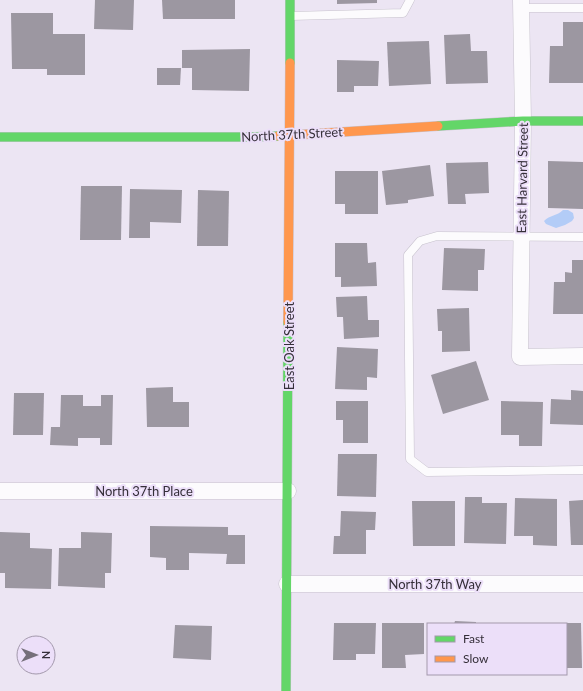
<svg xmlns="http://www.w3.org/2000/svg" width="583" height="691" font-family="Lato,sans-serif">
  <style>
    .water { fill: #b3ccf7 }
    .building { fill: #9c97a1 }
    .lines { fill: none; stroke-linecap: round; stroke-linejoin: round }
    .lane-casing { stroke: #c7c2cd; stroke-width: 9 }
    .street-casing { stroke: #c7c2cd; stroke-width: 17 }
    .fast-casing { stroke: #c7c2cd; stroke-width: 10 }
    .slow-casing { stroke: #c7c2cd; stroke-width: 10 }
    .lane { stroke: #fcfbfd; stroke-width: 8 }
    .street { stroke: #fcfbfd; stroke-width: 16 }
    .fast { stroke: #63d668; stroke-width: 9 }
    .slow { stroke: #ff974d; stroke-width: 9 }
    .labels { text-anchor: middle; stroke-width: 4; stroke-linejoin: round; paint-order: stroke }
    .street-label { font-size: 13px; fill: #352f39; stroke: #ecdff9 }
  </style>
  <rect width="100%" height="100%" fill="#ece5f3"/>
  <path class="water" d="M563 210H568L573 213 574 218 572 221 565 225 556 228 546 224 544 221C550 215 557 216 563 210Z"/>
  <g class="building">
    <path d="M95 0H134L133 30 94 29Z"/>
    <path d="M162 0H235V19H163Z"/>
    <path d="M337 0H377V3L337 4Z"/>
    <path d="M11 13H53V34H85V75H47V69H12Z"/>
    <path d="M563 22H583V83H549L550 46H563Z"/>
    <path d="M470 34 471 51H487L488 83 446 84 444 35Z"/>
    <path d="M429 41 431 84 389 86 387 42Z"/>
    <path d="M250 49 249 91 192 90V68H182V50Z"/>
    <path d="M337 60 379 61 378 86H354V92H337Z"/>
    <path d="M157 68H181L180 85H157Z"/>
    <path d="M548 161 583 162V209L548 208Z"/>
    <path d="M488 162 489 193 465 194 466 204H448L446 163Z"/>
    <path d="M430 165 434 196 408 200V203L386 205 382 171Z"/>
    <path d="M335 171H378V214H345V204H335Z"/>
    <path d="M81 186H122L121 240H80Z"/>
    <path d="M130 189 182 190 181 223 150 222V238H129Z"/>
    <path d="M198 190 229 191 228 246H197Z"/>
    <path d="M335 243H367L368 263 376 262 377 286 341 287V277H335Z"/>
    <path d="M444 248 485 249 484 270H478V291L442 290Z"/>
    <path d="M572 260H583V314H553L554 282H565V272L572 273Z"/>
    <path d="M367 296 368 320H379V337L344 339 343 317H337L336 297Z"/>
    <path d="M469 308 470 351 442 352V331H438L437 309Z"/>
    <path d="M337 347 378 349 377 378 367 377V390L335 389Z"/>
    <path d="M476 361 489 400 443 414 431 375Z"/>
    <path d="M173 387V402H189V427H147L146 388Z"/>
    <path d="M571 390 583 391V425L550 424 551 399 571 400Z"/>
    <path d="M14 393H44L43 435H13Z"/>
    <path d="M61 395H83V406H101V395H113L112 445H100V438H78V446L50 445 51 427H60Z"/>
    <path d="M336 401H368V443H343V420H336Z"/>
    <path d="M501 401 543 402 542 446H519V435H501Z"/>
    <path d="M338 454H377L376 497 337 496Z"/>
    <path d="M465 497H482V503H507L506 544 464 543Z"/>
    <path d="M515 498 557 499V546L533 545V536H514Z"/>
    <path d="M583 500V545H571L569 501Z"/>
    <path d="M412 501H455V546H413Z"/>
    <path d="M341 511 376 512 375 530H366V554H333L334 536H340Z"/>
    <path d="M150 526 228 527V535H245V564H226L227 554 189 553V570H166V558L150 557Z"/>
    <path d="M0 532 30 533V548L52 549 51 589 5 588V573H0Z"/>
    <path d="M81 532 112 533 111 573H105V588L58 586 59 548H81Z"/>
    <path d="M455 621 476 622V624H454Z"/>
    <path d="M334 623H376L375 654H356V660H333Z"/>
    <path d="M382 623H424V654L405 655 406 668H382Z"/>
    <path d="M566 623H581L582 668H566Z"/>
    <path d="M175 625 212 626 211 660 173 658Z"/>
  </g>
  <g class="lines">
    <g class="lane-casing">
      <g id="lane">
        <path d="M521 8H583"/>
        <path d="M291 16 403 13 410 0"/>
        <path d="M583 237 437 236 420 241 408 255 410 459 427 472 583 470"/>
      </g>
    </g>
    <g class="street-casing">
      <g id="street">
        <path d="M521 0 523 121 520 357 583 356"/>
        <path d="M0 491H288"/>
        <path d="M287 584H583"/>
      </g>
    </g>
    <g class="fast-casing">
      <g id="fast">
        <path d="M290 63V0"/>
        <path d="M438 126 523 121H583"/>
        <path d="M0 137H255L278 136"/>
        <path d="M286 691 288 322"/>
      </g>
    </g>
    <g class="slow-casing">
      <g id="slow">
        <path d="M278 136 438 126"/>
        <path d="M288 322 290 63"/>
      </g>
    </g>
    <use href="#lane" class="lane"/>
    <use href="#street" class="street"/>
    <use href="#fast" class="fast"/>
    <use href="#slow" class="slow"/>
  </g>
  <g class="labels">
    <g class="street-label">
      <text transform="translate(292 134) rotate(-3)" y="5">North 37th Street</text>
      <text transform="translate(522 178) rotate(-89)" y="5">East Harvard Street</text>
      <text transform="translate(289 346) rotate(-90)" y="5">East Oak Street</text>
      <text x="144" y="496">North 37th Place</text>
      <text x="435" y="589">North 37th Way</text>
    </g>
  </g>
  <rect x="427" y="623" width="140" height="52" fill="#ecdff9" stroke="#a399ac"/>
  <rect x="435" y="636" width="20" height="6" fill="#63d668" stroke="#a399ac"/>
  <text x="463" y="643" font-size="12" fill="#352f39">Fast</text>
  <rect x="435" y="656" width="20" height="6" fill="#ff974d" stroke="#a399ac"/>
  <text x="463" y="663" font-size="12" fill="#352f39">Slow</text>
  <g transform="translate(36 655) rotate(90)"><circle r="19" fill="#ecdff9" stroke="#a399ac"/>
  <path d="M0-3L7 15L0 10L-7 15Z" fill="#756f7a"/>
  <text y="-6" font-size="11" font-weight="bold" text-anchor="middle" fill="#352f39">N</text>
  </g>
</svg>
